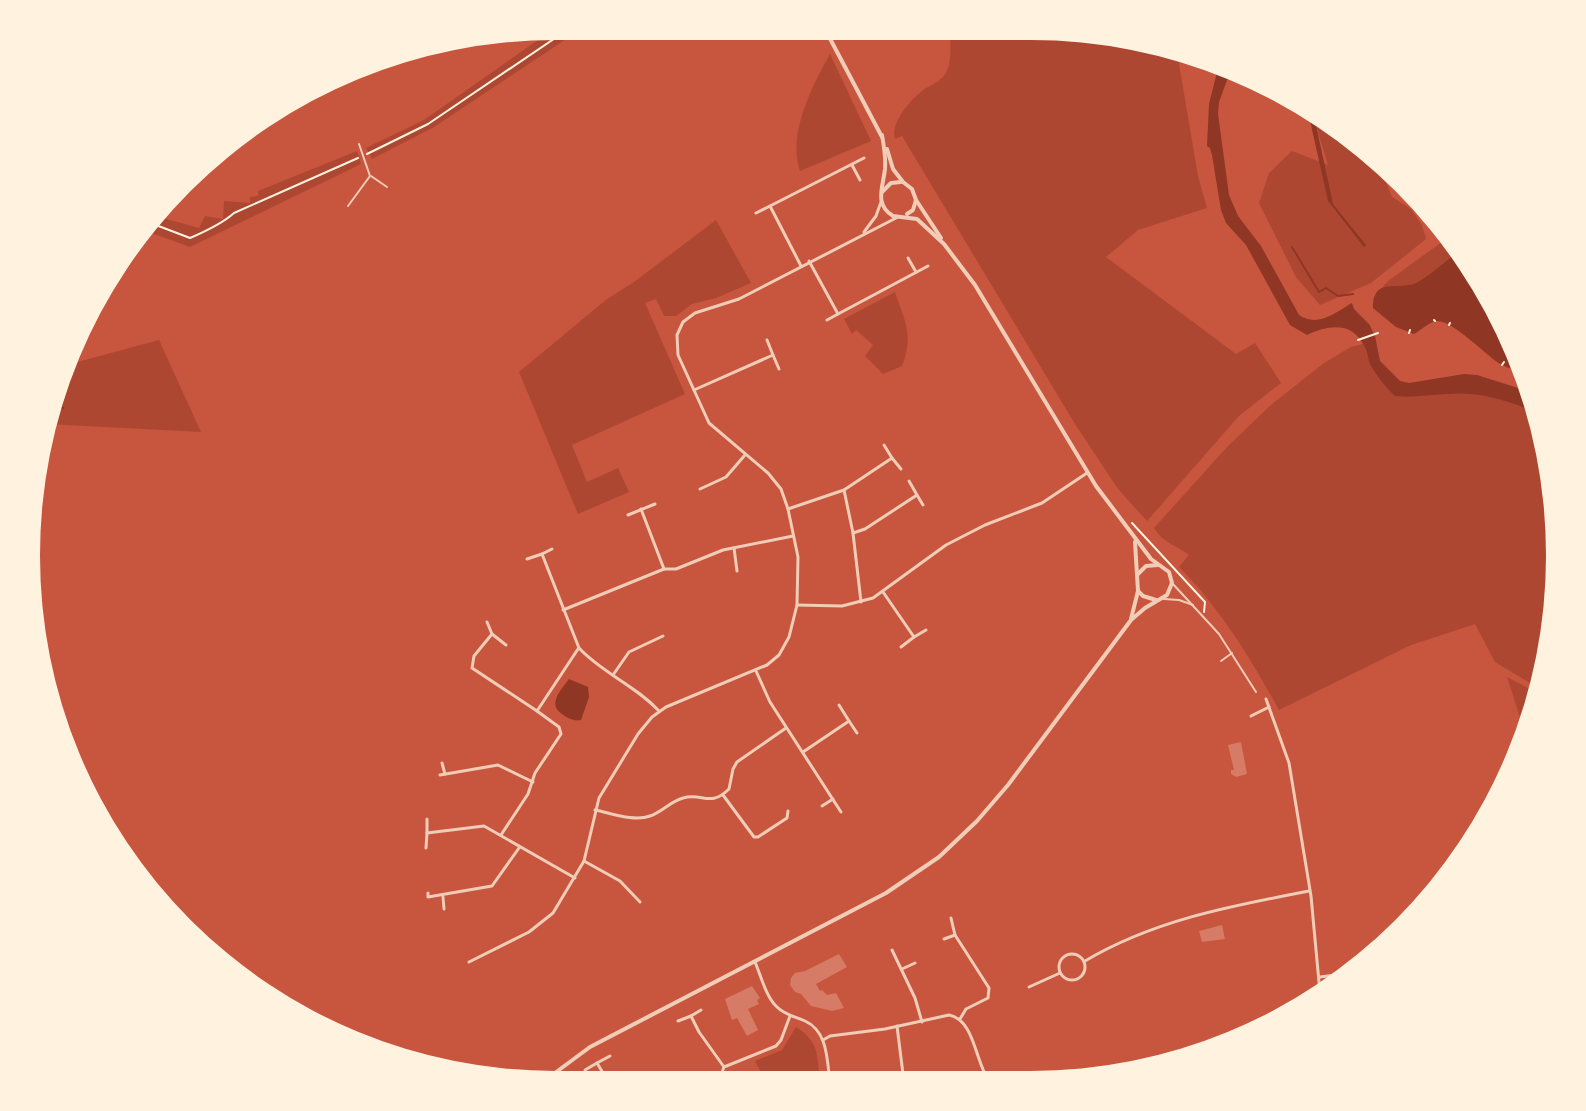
<svg xmlns="http://www.w3.org/2000/svg" width="1586" height="1111" font-family="Lora,serif">
  <style>
    .green { fill: #ae4732 }
    .water { fill: #8f3625 }
    .lines { fill: none; stroke-linecap: round; stroke-linejoin: round }
    .stream { stroke: #8f3625; stroke-width: 2 }
    .building { fill: #d67c66 }
    .path { stroke: #fff3e0; stroke-width: 2 }
    .service { stroke: #f1ccb7; stroke-width: 2 }
    .minor { stroke: #f1ccb7; stroke-width: 3 }
    .tertiary { stroke: #f1ccb7; stroke-width: 4 }
  </style>
  <rect width="100%" height="100%" fill="#c8553d"/>
  <g class="green">
    <path d="M558 26 584 27 434 127 372 159 366 148 424 120Z"/>
    <path d="M950 33 1134 36 1177 52 1198 176 1207 208 1138 230 1106 257 1236 354 1255 343 1281 383 1239 416 1147 521 1118 489 1075 424 902 136 895 139C890 124 910 100 922 91 928 86 938 83 943 77 953 66 950 46 950 33Z"/>
    <path d="M830 54 871 141 800 171C787 134 812 86 830 54Z"/>
    <path d="M1311 109 1380 167 1392 197 1411 209 1422 225 1426 239 1371 283 1320 305 1296 277 1259 203 1269 173 1292 151 1328 165Z"/>
    <path d="M357 151 361 164 190 247 143 230 152 215 199 228 205 216 223 219 224 201 250 203V197L258 196V191Z"/>
    <path d="M716 220 751 283 716 298 692 304 676 316H664L656 299 645 303 685 394 572 445 587 482 618 468 629 492 578 514 519 372 607 299 634 282Z"/>
    <path d="M1450 236 1459 250C1448 259 1425 282 1411 285 1399 288 1390 283 1379 291L1388 281Z"/>
    <path d="M895 292C905 322 914 335 902 366L883 374 865 356 873 345 856 330 852 334 844 319Z"/>
    <path d="M159 340 201 432 47 424 58 382 70 364Z"/>
    <path d="M1363 344 1371 366 1395 396C1422 398 1451 389 1478 393 1498 397 1520 405 1538 414L1555 486 1559 590 1542 690 1495 662 1475 624 1411 645 1279 710C1251 659 1221 609 1179 567L1189 555C1175 544 1165 545 1154 528L1227 447 1272 404 1324 363 1351 347Z"/>
    <path d="M1507 677 1541 695 1526 736Z"/>
    <path d="M796 1027C820 1042 817 1056 820 1082H766L755 1061 782 1050Z"/>
  </g>
  <g class="water">
    <path d="M1218 68 1230 72 1219 102 1218 114 1229 195 1238 216 1261 246 1299 315C1318 328 1336 312 1352 303L1354 309 1369 324 1375 336 1380 361 1400 381 1409 383 1464 374 1477 375 1534 393 1538 414C1509 400 1478 391 1446 394 1428 395 1412 398 1395 396 1386 388 1377 376 1371 366 1368 361 1368 354 1365 348 1354 322 1330 324 1307 335L1290 325 1246 245 1226 223 1221 210 1212 155 1210 148 1207 146 1209 104Z"/>
    <path d="M1307 107 1313 111 1333 204 1366 245 1364 247 1328 201Z"/>
    <path d="M1459 250 1489 290 1526 372C1518 370 1509 369 1502 365 1485 355 1452 319 1436 321 1428 323 1421 330 1414 334L1396 327 1373 308C1373 275 1400 292 1418 282 1432 274 1447 260 1459 250Z"/>
    <path d="M569 679 588 687 589 697 581 720C573 721 569 719 562 714 547 704 561 690 569 679Z"/>
  </g>
  <g class="lines">
    <g class="stream">
      <path d="M1292 247 1319 292 1326 288 1338 296 1353 294"/>
      <path d="M53 405 63 408"/>
    </g>
  </g>
  <g class="building">
    <path d="M1241 742 1247 774 1236 777 1231 774V770H1234L1228 745Z"/>
    <path d="M1222 925 1225 939 1202 942 1199 931Z"/>
    <path d="M1386 935 1387 939 1388 936 1394 935V938L1382 951V948L1377 949 1376 941 1381 940 1380 936Z"/>
    <path d="M839 954 847 967 816 984 820 991 822 990 827 995 836 993 844 1008 832 1011 811 1006 801 994 795 992 790 985 791 978 795 973 805 971Z"/>
    <path d="M752 986 760 998 757 1000 759 1004 748 1009 758 1030 747 1036 737 1018 732 1020 725 999Z"/>
  </g>
  <g class="lines">
    <g class="path">
      <path d="M367 154 428 124 573 26"/>
      <path d="M148 222 190 238C204 232 223 223 234 213L358 158"/>
      <path d="M1434 320 1435 321"/>
      <path d="M1449 325 1450 323"/>
      <path d="M1409 333 1410 330"/>
      <path d="M1358 340 1378 333"/>
      <path d="M1502 365 1504 362"/>
      <path d="M1521 371 1522 368"/>
      <path d="M1132 523 1205 602 1204 612"/>
    </g>
    <g class="service">
      <path d="M371 176 387 187"/>
      <path d="M348 206 370 176 359 144"/>
      <path d="M1172 583 1219 634 1256 692"/>
      <path d="M1164 599 1179 600 1193 605"/>
      <path d="M1221 661 1232 653"/>
    </g>
    <g class="minor">
      <path d="M852 165 860 180"/>
      <path d="M756 213 770 206"/>
      <path d="M864 232 876 216 881 202"/>
      <path d="M908 258 916 272"/>
      <path d="M809 261 838 314 827 320"/>
      <path d="M801 266 770 206 864 158"/>
      <path d="M838 314 928 266"/>
      <path d="M773 355 779 369"/>
      <path d="M694 390 773 355 767 340"/>
      <path d="M884 445 892 458"/>
      <path d="M909 481 917 495"/>
      <path d="M700 489 726 477 745 455"/>
      <path d="M844 490 892 458 901 469"/>
      <path d="M641 509 664 569"/>
      <path d="M788 509 844 490 853 533 861 602"/>
      <path d="M628 515 655 504"/>
      <path d="M853 533 865 529 917 495 923 505"/>
      <path d="M734 548 737 571"/>
      <path d="M542 554 552 549"/>
      <path d="M527 559 542 554 579 648C602 673 635 685 659 711"/>
      <path d="M883 592 914 637 926 630"/>
      <path d="M797 605 842 606 873 598 946 545 985 525 1042 503 1087 473"/>
      <path d="M563 610 664 569H676L723 550 793 536"/>
      <path d="M487 622 492 634 474 656 472 668 537 711 578 649"/>
      <path d="M492 634 506 645"/>
      <path d="M901 647 914 637"/>
      <path d="M756 671 770 702 841 812"/>
      <path d="M613 675 629 652 663 636"/>
      <path d="M1266 699 1289 763 1311 896 1320 993"/>
      <path d="M1251 716 1269 707"/>
      <path d="M849 721 857 733"/>
      <path d="M803 752 849 721 839 705"/>
      <path d="M442 763 445 774"/>
      <path d="M440 775 498 765 533 782"/>
      <path d="M723 795 754 837H758L787 818 788 811"/>
      <path d="M822 806 833 799"/>
      <path d="M595 810C611 813 634 822 650 816 662 812 671 801 683 798 702 792 710 808 729 789L733 769 737 762 786 728"/>
      <path d="M1484 814 1488 818"/>
      <path d="M427 819V833L484 826 575 878"/>
      <path d="M501 835 528 794 535 773 561 734 559 727 537 711"/>
      <path d="M426 848 427 833"/>
      <path d="M584 861 620 881 640 902"/>
      <path d="M428 893V897L492 886 519 848"/>
      <path d="M443 897 444 909"/>
      <path d="M951 918 955 935 989 988 988 998 966 1009 960 1019"/>
      <path d="M944 939 955 935"/>
      <path d="M892 950 915 998 922 1022"/>
      <circle cx="1072" cy="967" r="13"/>
      <path d="M1085 961C1154 920 1231 906 1309 891"/>
      <path d="M469 962 529 932 553 913 584 861 599 798 638 734 652 717 666 707 767 665 779 655 789 637 797 605 798 557 788 509 781 489 768 473 709 423 678 355 677 335 683 322 695 313 739 299 898 217"/>
      <path d="M755 962C761 976 766 997 777 1007 785 1015 796 1017 805 1021 828 1031 827 1061 830 1082"/>
      <path d="M902 969 915 963"/>
      <path d="M1320 977 1350 973"/>
      <path d="M1029 987 1060 973"/>
      <path d="M701 1010 691 1016 699 1032 724 1067"/>
      <path d="M678 1021 691 1016"/>
      <path d="M897 1026 904 1082"/>
      <path d="M823 1040 830 1036 885 1029 949 1015C975 1020 975 1062 989 1081"/>
      <path d="M585 1070 597 1063"/>
      <path d="M516 1083 518 1081"/>
      <path d="M609 1083 597 1063 610 1056"/>
      <path d="M718 1083 724 1067 776 1046 781 1040 790 1016"/>
    </g>
    <g class="tertiary">
      <path d="M826 31 882 137"/>
      <path d="M887 149 893 169 903 182 912 189 916 200 941 238"/>
      <path d="M882 192 891 183 901 182"/>
      <path d="M907 214 913 210 916 200"/>
      <path d="M1135 542 1138 591 1143 596 1156 600"/>
      <path d="M1138 574 1146 566 1158 565"/>
      <path d="M1131 619 1138 591"/>
      <path d="M540 1084 590 1047 886 893 939 857 977 821 1008 785 1131 620 1145 608 1167 595 1172 583 1169 572 1151 559 1096 486 975 285 944 244 917 219 893 216C874 205 883 187 885 169 886 157 884 146 882 135"/>
    </g>
  </g>
  <path d="M0 0H1586V1111H0ZM555 40H1031A515 515 0 0 1 1546 555V556A515 515 0 0 1 1031 1071H555A515 515 0 0 1 40 556V555A515 515 0 0 1 555 40Z" fill="#fff3e0" fill-rule="evenodd"/>
</svg>
